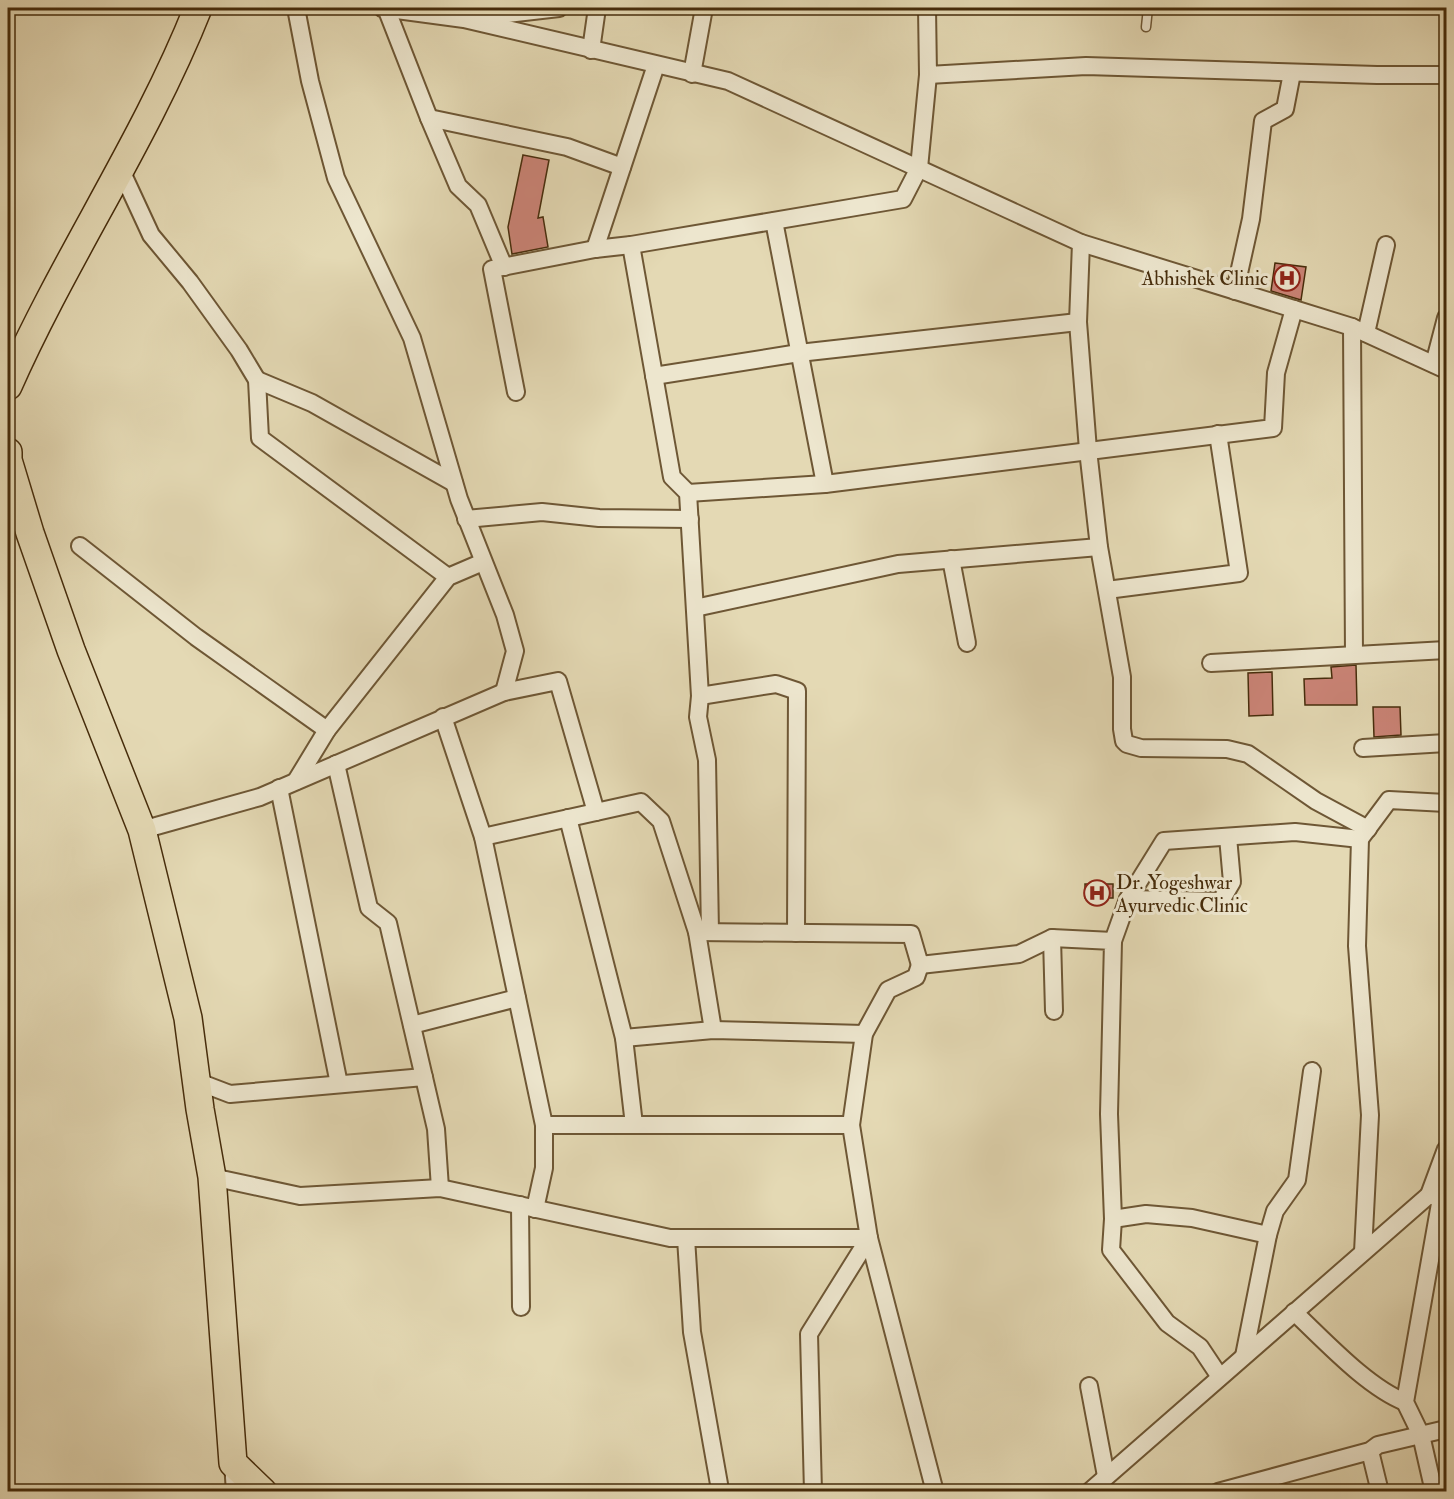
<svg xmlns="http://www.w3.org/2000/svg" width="1454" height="1499" font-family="'IM FELL Double Pica',serif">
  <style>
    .building { fill: #cb8477; stroke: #462c0b; stroke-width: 1.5 }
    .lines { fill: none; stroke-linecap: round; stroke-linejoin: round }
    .lane-casing { stroke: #6e5735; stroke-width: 11 }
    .street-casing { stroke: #6e5735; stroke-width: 20 }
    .primary-casing { stroke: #462c0b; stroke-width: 30 }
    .lane { stroke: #ede6ce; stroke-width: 8 }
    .street { stroke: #ede6ce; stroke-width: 16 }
    .primary { stroke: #e4d9b4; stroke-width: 27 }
    .labels { text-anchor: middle; stroke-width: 6; stroke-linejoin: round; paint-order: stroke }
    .poi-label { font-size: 20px; fill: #462c0b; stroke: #ede6ce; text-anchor: end }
  </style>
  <rect width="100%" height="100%" fill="#e4d9b4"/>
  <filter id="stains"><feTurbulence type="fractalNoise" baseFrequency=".00333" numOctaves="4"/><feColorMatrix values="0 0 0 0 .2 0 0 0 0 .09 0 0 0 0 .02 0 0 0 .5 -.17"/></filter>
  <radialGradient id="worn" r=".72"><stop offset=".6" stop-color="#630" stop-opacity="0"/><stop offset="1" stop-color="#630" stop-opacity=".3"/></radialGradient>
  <g class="building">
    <path d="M523 155 549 160 538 218 543 217 548 247 512 254 508 227Z"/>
    <path d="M1275 263 1306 267 1301 300 1271 291Z"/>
    <path d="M1356 665 1357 705H1305L1304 679 1332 678 1331 667Z"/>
    <path d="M1272 672 1273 715 1249 716 1248 673Z"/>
    <path d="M1373 707H1400L1401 735 1374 737Z"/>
    <rect x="1085" y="884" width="28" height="14"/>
  </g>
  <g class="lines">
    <g class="lane-casing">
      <path id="lane" d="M1146 27 1148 8"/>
    </g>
    <g class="street-casing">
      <g id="street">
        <path d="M296 8 310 81 336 178 412 338 459 499 505 615 515 651 504 692"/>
        <path d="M382 8 464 19 728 81 1081 243 1352 327 1446 370"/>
        <path d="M386 8 429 118 458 186 478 205 504 267"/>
        <path d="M927 8 928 75 1086 66 1377 75H1446"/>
        <path d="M474 18 559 8"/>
        <path d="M591 50 597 8"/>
        <path d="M692 74 704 8"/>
        <path d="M429 118 567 147 622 167"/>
        <path d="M120 168 151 235 190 282 239 350 257 380 260 438 448 577"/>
        <path d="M774 221 825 484"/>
        <path d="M1081 243 1078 322 1088 450 1099 547 1122 677V729L1124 741 1127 744 1141 748 1227 749 1248 754 1316 801 1368 829"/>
        <path d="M631 245 672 477 688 493 700 696 698 717 707 760 710 932"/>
        <path d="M595 249 656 65"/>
        <path d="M1235 291 1251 219 1263 121 1285 109 1292 73"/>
        <path d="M1352 327 1354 655"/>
        <path d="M1366 333 1386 245"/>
        <path d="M1434 364 1446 318"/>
        <path d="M654 376 799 353 1078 322"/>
        <path d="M257 380 312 403 454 483"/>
        <path d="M516 392 492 269 595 249 631 245 903 199 919 168 928 75"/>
        <path d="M688 493 825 484 1273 428 1276 373 1294 309"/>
        <path d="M466 519 542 512 599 518 690 519"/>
        <path d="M80 546 196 637 327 730"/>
        <path d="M951 559 967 643"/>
        <path d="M1107 590 1239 573 1218 434"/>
        <path d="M695 608 898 564 1099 547"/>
        <path d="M1211 663 1446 650"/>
        <path d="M700 696 776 684 797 691 796 933"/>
        <path d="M443 717 483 837 544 1125V1168L535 1209"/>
        <path d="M1363 748 1446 743"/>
        <path d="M336 764 369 908 388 923 436 1129 440 1188"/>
        <path d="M296 781 327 730 448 577 483 562"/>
        <path d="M279 788 339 1084"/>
        <path d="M568 818 624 1038 634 1125"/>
        <path d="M142 830 260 797 504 692 558 681 596 812"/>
        <path d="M483 837 641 802 661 821 697 932 713 1030"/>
        <path d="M1128 899 1221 901 1232 882 1228 837"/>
        <path d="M697 932 911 934 920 965 1019 954 1052 938 1113 941 1109 1114 1113 1219 1111 1250 1167 1323 1200 1347 1220 1377"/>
        <path d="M1052 938 1054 1011"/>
        <path d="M1113 941 1128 899 1164 841 1295 832 1360 839"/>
        <path d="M920 965 916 977 888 990 864 1034 851 1125 869 1238 935 1492"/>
        <path d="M412 1025 517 998"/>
        <path d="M624 1038 713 1030 864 1034"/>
        <path d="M196 1081 230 1094 424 1077"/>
        <path d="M544 1125H851"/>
        <path d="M212 1177 300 1196 440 1188 670 1238H869"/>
        <path d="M1440 1198 1429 1195 1446 1149"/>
        <path d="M520 1205 521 1307"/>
        <path d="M1113 1219 1146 1214 1192 1218 1268 1235"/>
        <path d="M686 1238 692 1332 719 1484"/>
        <path d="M1363 1252 1370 1115 1357 946 1360 839 1389 800 1446 803"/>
        <path d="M1294 1312C1325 1341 1367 1387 1405 1402"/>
        <path d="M1244 1356 1268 1235 1275 1211 1297 1180 1312 1071"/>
        <path d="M1089 1386 1106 1476"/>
        <path d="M1370 1451 1380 1492"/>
        <path d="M233 1463 235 1492"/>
        <path d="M813 1492 809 1334 869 1238"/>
        <path d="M1089 1492 1429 1195"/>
        <path d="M1218 1492 1370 1451 1378 1445 1446 1429"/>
        <path d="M1434 1492 1421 1435 1405 1402 1441 1198"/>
      </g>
    </g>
    <g class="primary-casing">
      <g id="primary">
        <path d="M8 386C65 257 146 139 198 8"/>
        <path d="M8 452V460L30 533 71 650 142 830 188 1018 200 1109 212 1177 233 1463 263 1492"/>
      </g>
    </g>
    <use href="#lane" class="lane"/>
    <use href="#street" class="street"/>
    <use href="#primary" class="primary"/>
  </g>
  <defs>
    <g id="hospital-ring" transform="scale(1.35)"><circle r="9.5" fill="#ede6ce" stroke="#8f2418" stroke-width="1.5"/><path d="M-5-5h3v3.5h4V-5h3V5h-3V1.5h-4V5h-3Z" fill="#8f2418"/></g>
  </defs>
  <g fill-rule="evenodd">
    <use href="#hospital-ring" x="1287" y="278"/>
    <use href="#hospital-ring" x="1097" y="893"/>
  </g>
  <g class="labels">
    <g class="poi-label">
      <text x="1268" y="285">Abhishek Clinic</text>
      <text x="1116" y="889" text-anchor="start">Dr. Yogeshwar<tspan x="1116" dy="23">Ayurvedic Clinic</tspan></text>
    </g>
  </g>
  <rect width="1454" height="1499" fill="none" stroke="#e4d9b4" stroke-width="30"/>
  <rect x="9" y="9" width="1436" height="1481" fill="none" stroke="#462c0b" stroke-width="3"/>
  <rect x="15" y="15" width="1424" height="1469" fill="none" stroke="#462c0b" stroke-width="1.5"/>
  <rect width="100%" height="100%" filter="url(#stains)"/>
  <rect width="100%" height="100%" fill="url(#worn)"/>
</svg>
